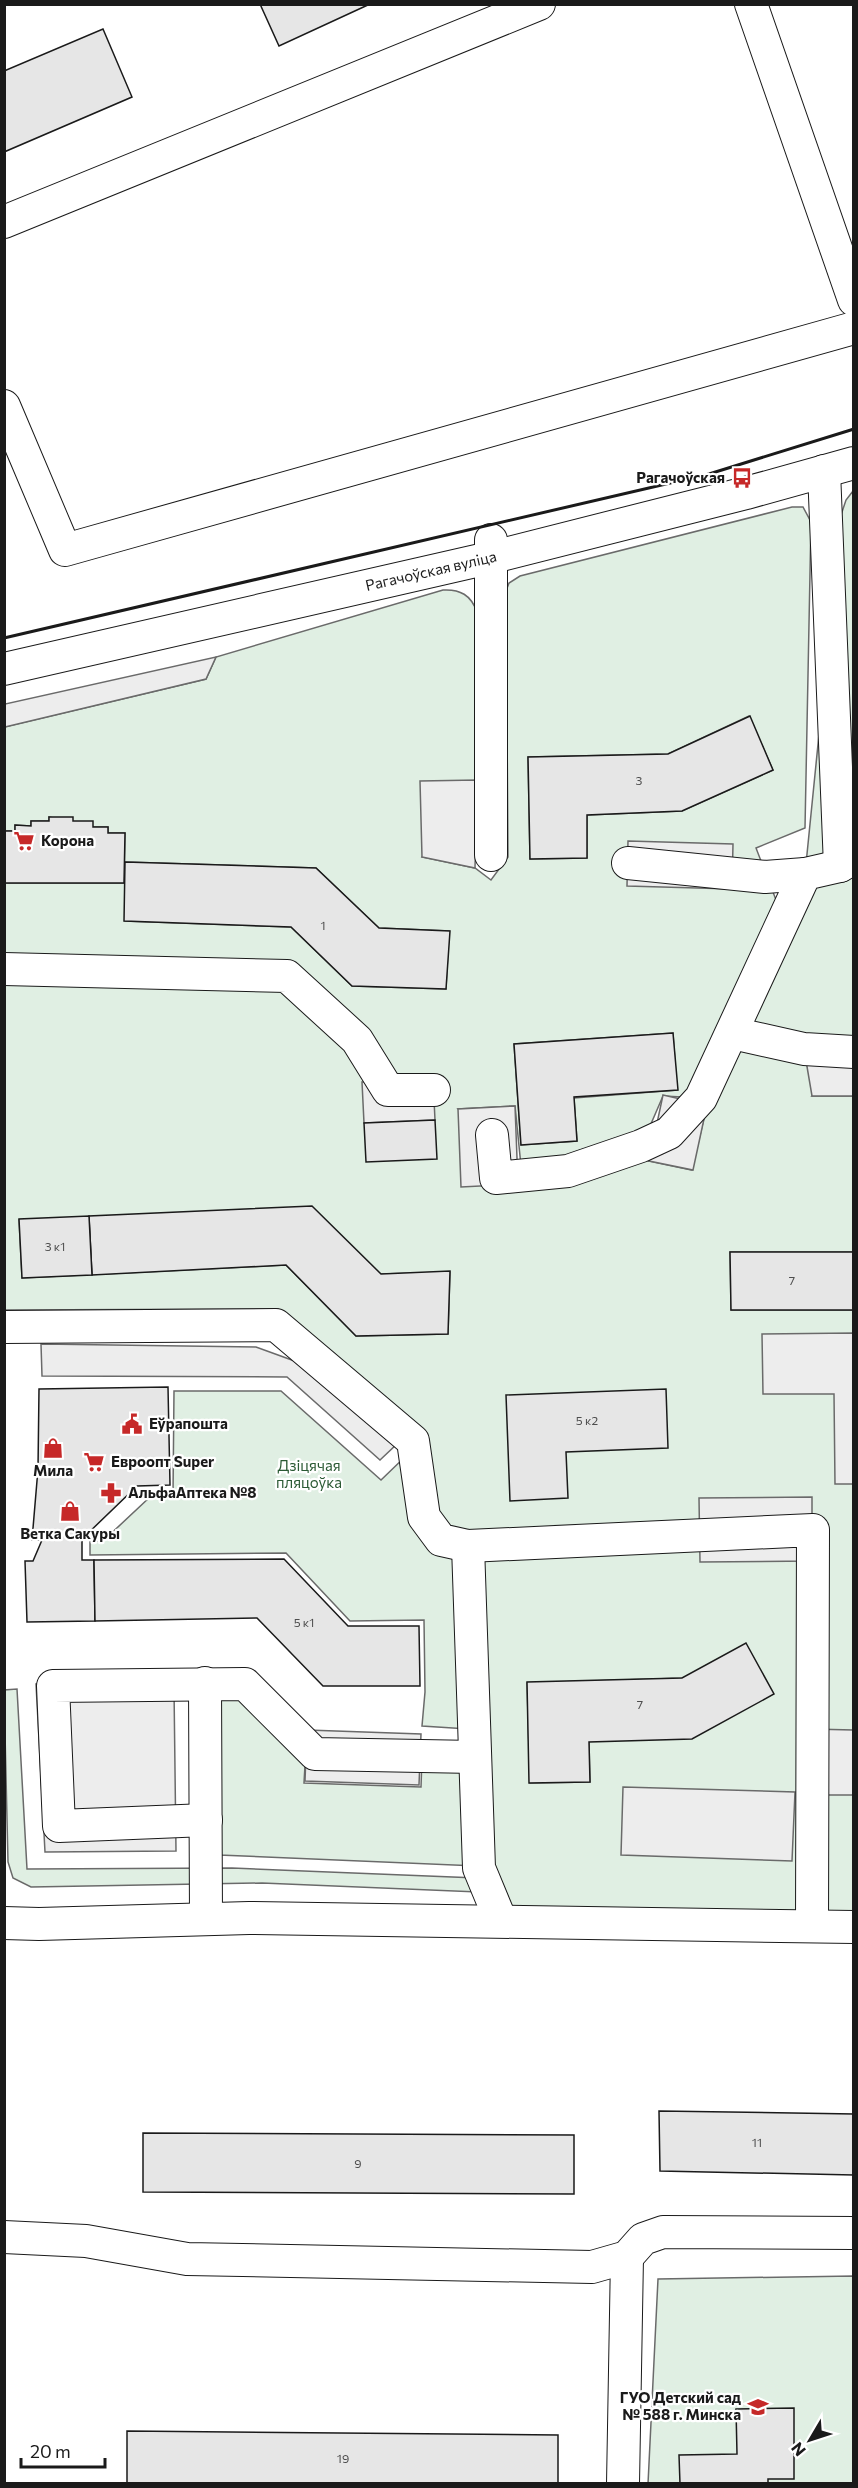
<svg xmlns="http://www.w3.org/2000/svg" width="858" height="2488" font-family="Commissioner,sans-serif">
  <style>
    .green { fill: #e0efe3; stroke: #6a6a6a; stroke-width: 1.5; fill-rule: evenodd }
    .parking { fill: #ededed; stroke: #6a6a6a; stroke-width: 1.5 }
    .building { fill: #e6e6e6; stroke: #1a1a1a; stroke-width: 1.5 }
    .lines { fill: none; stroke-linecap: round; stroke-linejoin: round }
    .minor-casing { stroke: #1a1a1a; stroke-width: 34 }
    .minor { stroke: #fff; stroke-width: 32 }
    .wall { stroke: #1a1a1a; stroke-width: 3 }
    .labels { text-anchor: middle; stroke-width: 4.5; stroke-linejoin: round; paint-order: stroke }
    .number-label { font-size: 12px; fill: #4d4d4d }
    .poi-label { font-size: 15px; font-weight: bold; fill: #1a1a1a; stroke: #fff; text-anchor: start }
    .street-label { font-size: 15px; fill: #1a1a1a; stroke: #fff }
    .park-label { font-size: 15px; fill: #2b5a34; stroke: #fff }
  </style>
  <rect width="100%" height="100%" fill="#fff"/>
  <g class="green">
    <path d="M853 491V1052L812 1096H853V1252H730L731 1310H853V1927L501 1921 479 1868 468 1547 441 1540 413 1441 362 1384 278 1309 5 1310V883H124L125 833H108V827H93L49 817V821H31V826L15 825V831H5L4 727 206 679 216 657 443 590C460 589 471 595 477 612V780L422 857 475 868 491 880 508 857 506 591 509 583 520 576 792 507H803L811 522 805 828 756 848 783 918 805 874 841 515 846 500ZM749 716 773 770 682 811 587 815V858L530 859 528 757 668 754ZM125 862 316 868 379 928 449 931 446 989 352 986 291 927 125 921ZM673 1033 677 1090 574 1098 577 1141 521 1145 514 1044ZM663 1096 701 1098 707 1105 692 1170 649 1161 641 1147ZM515 1106 522 1176 458 1109ZM19 1220 381 1274 450 1272 448 1334 356 1336 286 1265 22 1278ZM682 1678 589 1742 590 1782 530 1783 527 1683Z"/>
    <path d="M174 1391H281L381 1480 409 1453 419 1520 462 1551 468 1729 422 1726 425 1692 424 1620 350 1621 286 1553 90 1555V1541H103L150 1497 173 1496Z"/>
    <path d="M216 1686H245L306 1748 304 1783 421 1787 422 1758 473 1759 477 1866 219 1855Z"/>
    <path d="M17 1689 27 1869 232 1868 477 1878 478 1892 262 1883 31 1887 13 1878 8 1862 4 1690Z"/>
    <path d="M853 2276V2483L648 2484 658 2279Z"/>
  </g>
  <g class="parking">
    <path d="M216 657 206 679 5 727V704Z"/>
    <path d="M477 780 475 868 422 857 420 781Z"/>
    <path d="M628 841 733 844 732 889 627 886Z"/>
    <path d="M804 1049 853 1052V1096H812Z"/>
    <path d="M433 1079 435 1120 364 1123 362 1082Z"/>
    <path d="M663 1095 707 1105 693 1170 649 1161Z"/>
    <path d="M515 1106 518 1184 461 1187 458 1109Z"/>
    <path d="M853 1333V1484H835L834 1394H763L762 1334Z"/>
    <path d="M41 1344 256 1347 300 1363 399 1442 380 1460 287 1377 42 1376Z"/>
    <path d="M812 1497V1561L700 1562 699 1498Z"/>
    <path d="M149 1677 174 1688 176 1851 45 1852 36 1684Z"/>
    <path d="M811 1729 853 1730V1795H811Z"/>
    <path d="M307 1730 421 1734 419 1785 305 1781Z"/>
    <path d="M623 1787 795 1792 792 1861 621 1855Z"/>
  </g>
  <g class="building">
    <path d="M260 4H370L279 46Z"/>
    <path d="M103 29 132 97 4 152V71Z"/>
    <path d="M750 716 773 770 682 811 587 815V858L530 859 528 757 668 754Z"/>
    <path d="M49 817H73V821H93V827H108V833H125L124 883H4V831H15V825L31 826V821H49Z"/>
    <path d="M125 862 316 868 379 928 450 931 446 989 352 986 291 927 124 921Z"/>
    <path d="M673 1033 678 1090 574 1097 577 1141 521 1145 514 1044Z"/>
    <path d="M435 1120 437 1159 366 1162 364 1123Z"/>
    <path d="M312 1206 381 1274 450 1271 448 1334 356 1336 286 1265 92 1275 89 1216Z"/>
    <path d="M89 1216 92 1275 22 1278 19 1219Z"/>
    <path d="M730 1252H854V1310H731Z"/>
    <path d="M168 1387 170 1485 137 1486 82 1539V1560H94L95 1621 27 1622 25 1561H33L42 1540H32L38 1469 39 1389Z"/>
    <path d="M666 1389 668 1448 566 1452 568 1498 510 1501 506 1395Z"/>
    <path d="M284 1559 348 1626H419L420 1686H323L257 1618 95 1621 94 1560Z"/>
    <path d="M746 1643 774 1694 692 1739 589 1742 590 1782 529 1783 527 1682 682 1678Z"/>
    <path d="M659 2111 854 2114V2175L660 2171Z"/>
    <path d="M143 2133 574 2135V2194L143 2192Z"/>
    <path d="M794 2408V2479H768V2484H680L679 2455 737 2454 736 2409Z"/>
    <path d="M127 2431 558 2435V2484H127Z"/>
  </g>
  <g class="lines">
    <g class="minor-casing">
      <g id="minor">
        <path d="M751 4 854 300"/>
        <path d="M4 222 539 4"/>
        <path d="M4 406 65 550 854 328"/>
        <path d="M824 471 840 866"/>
        <path d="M491 540V855"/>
        <path id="s1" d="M4 669 489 558 746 493 854 463"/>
        <path d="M628 863 765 877 805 874"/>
        <path d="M4 969 287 976 357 1040 388 1090H434"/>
        <path d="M732 1033 804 1049 854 1052"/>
        <path d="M492 1135 496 1178 568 1171 641 1146 669 1133 701 1098 805 874 840 866 854 858"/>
        <path d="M4 1327 276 1325 413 1441 424 1517 441 1540 468 1546 813 1530 812 1926"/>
        <path d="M468 1546 479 1868 501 1921"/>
        <path d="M205 1683 206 1918"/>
        <path d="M206 1820 59 1826 53 1686 245 1684 315 1754 475 1757"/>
        <path d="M4 1923 39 1924 249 1918 854 1927"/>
        <path d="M4 2237 86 2241 187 2259 592 2267 627 2257 643 2239 663 2232 854 2233"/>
        <path d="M623 2484 627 2257"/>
      </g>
    </g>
    <use href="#minor" class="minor"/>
    <path class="wall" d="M4 638 709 474 854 429"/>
  </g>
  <defs>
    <g id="bus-bare" transform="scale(1.62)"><path d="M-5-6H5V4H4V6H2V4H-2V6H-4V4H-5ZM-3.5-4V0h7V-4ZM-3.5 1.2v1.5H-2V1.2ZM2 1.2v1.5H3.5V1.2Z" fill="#c62828" stroke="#fff" stroke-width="2.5" paint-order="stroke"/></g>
    <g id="supermarket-bare" transform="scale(1.62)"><path d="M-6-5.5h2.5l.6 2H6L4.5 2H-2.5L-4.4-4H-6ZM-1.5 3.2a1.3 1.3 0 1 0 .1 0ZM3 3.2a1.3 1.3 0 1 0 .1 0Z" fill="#c62828" stroke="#fff" stroke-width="2.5" paint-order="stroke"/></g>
    <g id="civic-bare" transform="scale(1.62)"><path d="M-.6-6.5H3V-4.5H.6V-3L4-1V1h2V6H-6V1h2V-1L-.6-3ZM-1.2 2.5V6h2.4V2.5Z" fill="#c62828" stroke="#fff" stroke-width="2.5" paint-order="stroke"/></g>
    <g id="shop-bare" transform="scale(1.62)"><path d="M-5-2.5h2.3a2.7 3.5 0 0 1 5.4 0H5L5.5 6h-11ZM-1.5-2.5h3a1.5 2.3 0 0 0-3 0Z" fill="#c62828" stroke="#fff" stroke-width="2.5" paint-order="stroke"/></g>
    <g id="pharmacy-bare" transform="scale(1.62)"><path d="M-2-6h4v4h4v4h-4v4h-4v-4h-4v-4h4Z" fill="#c62828" stroke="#fff" stroke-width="2.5" paint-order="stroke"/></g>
    <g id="school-bare" transform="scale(1.62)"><path d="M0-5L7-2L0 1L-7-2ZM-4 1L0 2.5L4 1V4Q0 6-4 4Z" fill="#c62828" stroke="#fff" stroke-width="2.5" paint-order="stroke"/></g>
  </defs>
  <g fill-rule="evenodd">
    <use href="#bus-bare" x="742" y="478"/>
    <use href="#supermarket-bare" x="24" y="841"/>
    <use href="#civic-bare" x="132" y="1424"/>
    <use href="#shop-bare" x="53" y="1448"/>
    <use href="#supermarket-bare" x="94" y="1462"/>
    <use href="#pharmacy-bare" x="111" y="1493"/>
    <use href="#shop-bare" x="70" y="1511"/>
    <use href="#school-bare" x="758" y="2407"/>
  </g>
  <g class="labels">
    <g class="number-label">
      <text x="639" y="785">3</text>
      <text x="323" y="930">1</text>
      <text x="55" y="1251">3 к1</text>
      <text x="792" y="1285">7</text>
      <text x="587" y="1425">5 к2</text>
      <text x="304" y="1627">5 к1</text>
      <text x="640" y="1709">7</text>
      <text x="757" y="2147">11</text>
      <text x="358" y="2168">9</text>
      <text x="343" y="2463">19</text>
    </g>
    <g class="poi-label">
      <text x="725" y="483" text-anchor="end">Рагачоўская</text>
      <text x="41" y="846">Корона</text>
      <text x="149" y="1429">Еўрапошта</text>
      <text x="111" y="1467">Евроопт Super</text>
      <text x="53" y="1476" text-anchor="middle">Мила</text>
      <text x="128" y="1498">АльфаАптека №8</text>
      <text x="70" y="1539" text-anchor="middle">Ветка Сакуры</text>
      <text x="741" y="2403" text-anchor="end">ГУО Детский сад<tspan x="741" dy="17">№ 588 г. Минска</tspan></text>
    </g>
    <g class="street-label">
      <text dy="5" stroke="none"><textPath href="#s1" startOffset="438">Рагачоўская вуліца</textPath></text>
    </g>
    <g class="park-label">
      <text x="309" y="1471">Дзіцячая<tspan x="309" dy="17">пляцоўка</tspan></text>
    </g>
  </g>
  <rect width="858" height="2488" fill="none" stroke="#1a1a1a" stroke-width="12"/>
  <g transform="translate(810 2440) rotate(231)" stroke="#ffffff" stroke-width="4.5" paint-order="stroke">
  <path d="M0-4.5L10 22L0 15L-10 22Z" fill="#1a1a1a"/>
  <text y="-9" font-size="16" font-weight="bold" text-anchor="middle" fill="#1a1a1a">N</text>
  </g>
  <path d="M21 2458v9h84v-9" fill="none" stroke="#1a1a1a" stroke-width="3"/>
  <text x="30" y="2458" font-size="18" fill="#1a1a1a" stroke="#ffffff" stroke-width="4.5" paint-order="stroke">20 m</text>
</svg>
